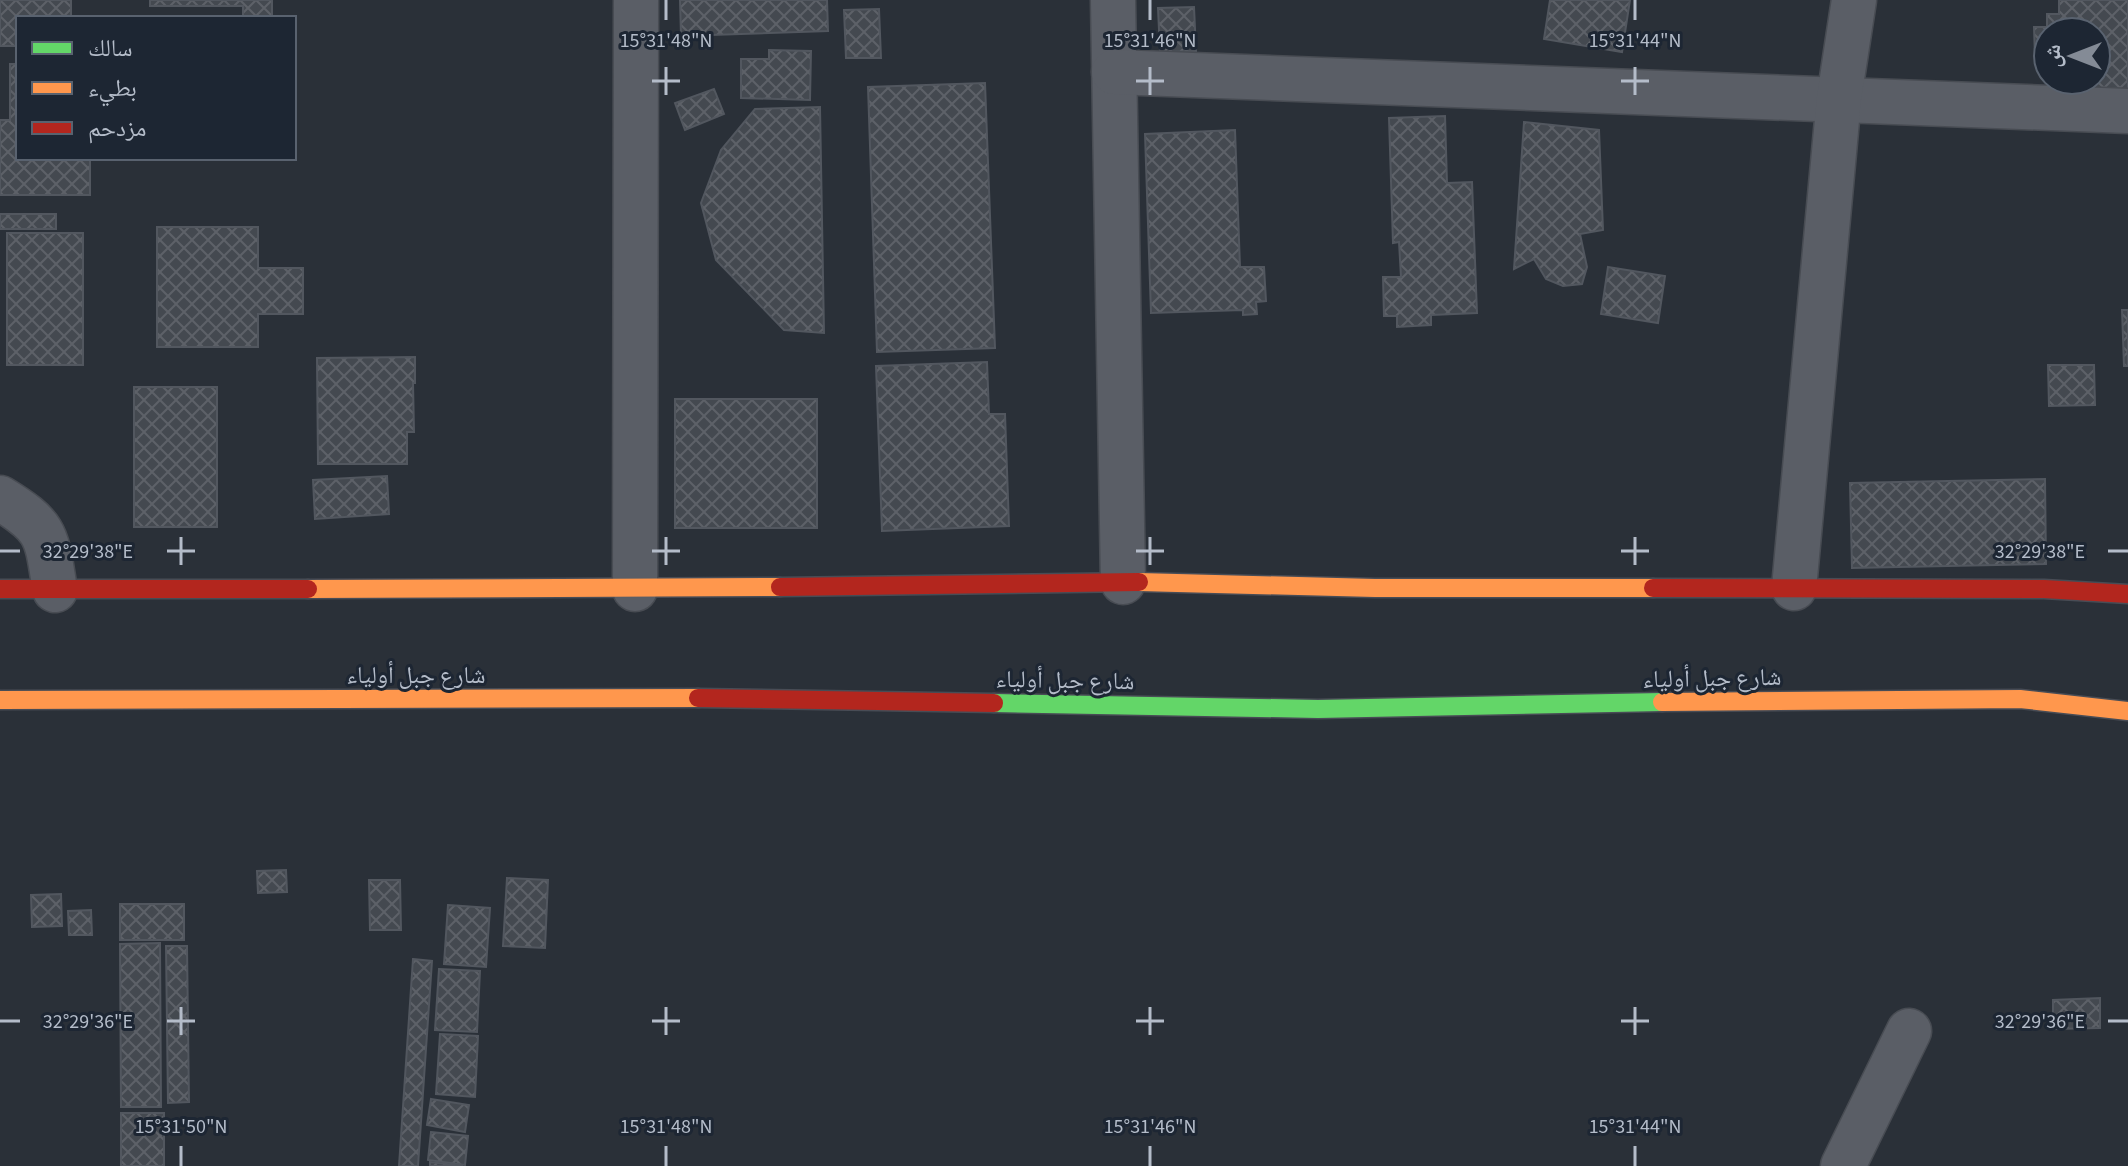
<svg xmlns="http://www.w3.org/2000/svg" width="2128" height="1166" font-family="'Source Sans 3','Noto Naskh Arabic',sans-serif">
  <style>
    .building { fill: url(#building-cross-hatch); stroke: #52575f; stroke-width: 2 }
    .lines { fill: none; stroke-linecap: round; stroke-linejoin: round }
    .street-casing { stroke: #484c53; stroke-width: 47 }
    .fast-casing { stroke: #484c55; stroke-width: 21 }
    .slow-casing { stroke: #484c55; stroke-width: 21 }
    .jam-casing { stroke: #484c55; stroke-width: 21 }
    .street { stroke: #5a5e66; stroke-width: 44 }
    .fast { stroke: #63d668; stroke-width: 18 }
    .slow { stroke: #ff974d; stroke-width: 18 }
    .jam { stroke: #b3261e; stroke-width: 18 }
    .ticks { fill: none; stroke: #b4bcc9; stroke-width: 3 }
    .labels { text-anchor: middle; stroke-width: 6; stroke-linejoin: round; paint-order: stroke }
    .street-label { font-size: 24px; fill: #b4bcc9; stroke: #1d2633 }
    .ticks-label { font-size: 20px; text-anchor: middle; fill: #b4bcc9; stroke: #1d2633; stroke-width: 6; stroke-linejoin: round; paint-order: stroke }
  </style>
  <defs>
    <pattern id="building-cross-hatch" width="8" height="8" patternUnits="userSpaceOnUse" patternTransform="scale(2)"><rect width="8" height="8" fill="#444950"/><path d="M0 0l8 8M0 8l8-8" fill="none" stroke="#5d6168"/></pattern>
  </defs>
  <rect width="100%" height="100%" fill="#2a3038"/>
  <g class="building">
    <path d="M0 0H71V18H18V46H0Z"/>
    <path d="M150 0H272V18H168L243 16V6H150Z"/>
    <path d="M680 0H827L828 31 681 36Z"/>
    <path d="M1550 0H1630L1622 52 1544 39Z"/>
    <path d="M2059 0H2128V97L2061 98V80H2096V32H2048V58H2035L2034 27H2047V14H2059Z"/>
    <path d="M1194 7 1196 51 1160 52 1158 8Z"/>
    <path d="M879 9 881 58H846L844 10Z"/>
    <path d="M769 50 811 51 810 100 741 98V59H769Z"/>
    <path d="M10 64H18V158H90V195H0V120H10Z"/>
    <path d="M985 83 995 348 877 352 868 87Z"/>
    <path d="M714 89 724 114 685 130 675 103Z"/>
    <path d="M820 107 824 333 784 330 716 260 701 203 721 150 755 109Z"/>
    <path d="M1445 116 1447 183 1472 182 1477 313 1431 315V325L1397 327V316H1384L1383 277H1401L1399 242 1393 243 1389 118Z"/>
    <path d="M1524 122 1599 130 1603 230 1580 234 1587 267 1582 284 1563 286 1546 279 1534 259 1514 269Z"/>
    <path d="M1235 130 1240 267H1264L1266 301 1256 302 1257 314 1243 315V310L1151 313 1145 134Z"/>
    <rect x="0" y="214" width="56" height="15"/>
    <path d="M157 227H258V268H303V314H258V347H157Z"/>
    <rect x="7" y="233" width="76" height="132"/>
    <path d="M1608 267 1665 276 1658 323 1601 314Z"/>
    <path d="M2122 310H2128V366H2124Z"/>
    <path d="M415 357V383H413L414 432H407V464H318L317 358Z"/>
    <path d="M987 362 989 414H1005L1009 526 882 531 876 366Z"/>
    <path d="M2048 365H2094L2095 405 2049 406Z"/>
    <rect x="134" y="387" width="83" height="140"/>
    <rect x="675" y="399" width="142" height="129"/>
    <path d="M387 476 389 514 315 519 313 480Z"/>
    <path d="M2045 479 2046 564 1852 568 1850 483Z"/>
    <path d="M286 870 287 892 258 893 257 871Z"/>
    <path d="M507 878 548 880 545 948 503 946Z"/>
    <path d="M369 880H400L401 930H370Z"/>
    <path d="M61 894 62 926 32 927 31 895Z"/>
    <rect x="120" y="904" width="64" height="36"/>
    <path d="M448 905 490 908 486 967 444 964Z"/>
    <path d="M91 910 92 935H69L68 911Z"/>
    <path d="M160 943 161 1107H121L120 944Z"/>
    <path d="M166 946H187L189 1102 168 1103Z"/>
    <path d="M413 959 432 961 418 1166H399Z"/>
    <path d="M439 969 480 971 477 1032 435 1030Z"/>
    <path d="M2100 998V1028L2053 1029V1000Z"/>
    <path d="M440 1034 478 1036 475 1097 436 1094Z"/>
    <path d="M431 1099 469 1105 465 1132 427 1125Z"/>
    <rect x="121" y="1113" width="43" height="53"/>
    <path d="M431 1132 468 1136 465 1165 428 1160Z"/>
    <path d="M430 1162 463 1166H430Z"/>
  </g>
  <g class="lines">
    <g class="street-casing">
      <g id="street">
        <path d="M1113 0 1123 582"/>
        <path d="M1114 72 2128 111"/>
        <path d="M0 498C49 528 46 535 55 590"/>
        <path d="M1794 588 1839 98 1854 0"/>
        <path d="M635 589 636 0"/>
        <path d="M1843 1166 1909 1031"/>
      </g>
    </g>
    <g class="fast-casing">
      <path id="fast" d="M994 703 1318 709 1662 702"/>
    </g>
    <g class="slow-casing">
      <g id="slow">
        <path d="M1139 582 1375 588H1653"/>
        <path d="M308 589 780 587"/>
        <path d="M0 700 698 698"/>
        <path d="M1662 702 2020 699 2128 711"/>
      </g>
    </g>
    <g class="jam-casing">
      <g id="jam">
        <path d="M780 587 1139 582"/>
        <path d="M1653 588 2044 589 2128 594"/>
        <path d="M0 589H308"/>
        <path d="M698 698 994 703"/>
      </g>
    </g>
    <use href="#street" class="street"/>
    <use href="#fast" class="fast"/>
    <use href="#slow" class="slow"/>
    <use href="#jam" class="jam"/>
  </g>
  <path class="ticks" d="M666 0V20M1150 0V20M1635 0V20M666 67V95M1150 67V95M1635 67V95M652 81H680M1136 81H1164M1621 81H1649M181 537V565M666 537V565M1150 537V565M1635 537V565M0 551H20M167 551H195M652 551H680M1136 551H1164M1621 551H1649M2108 551H2128M181 1007V1035M666 1007V1035M1150 1007V1035M1635 1007V1035M0 1021H20M167 1021H195M652 1021H680M1136 1021H1164M1621 1021H1649M2108 1021H2128M181 1146V1166M666 1146V1166M1150 1146V1166M1635 1146V1166"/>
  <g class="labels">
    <g class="street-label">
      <text x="416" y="683">شارع جبل أولياء</text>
      <text transform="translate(1712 678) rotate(-1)" y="8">شارع جبل أولياء</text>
      <text transform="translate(1065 680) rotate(1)" y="8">شارع جبل أولياء</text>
    </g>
  </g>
  <g class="ticks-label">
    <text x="666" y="47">15°31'48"N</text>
    <text x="1150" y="47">15°31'46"N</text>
    <text x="1635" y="47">15°31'44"N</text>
    <text x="2040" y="558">32°29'38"E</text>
    <text x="88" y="558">32°29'38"E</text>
    <text x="2040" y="1028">32°29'36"E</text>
    <text x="88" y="1028">32°29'36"E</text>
    <text x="181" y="1133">15°31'50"N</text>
    <text x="666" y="1133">15°31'48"N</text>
    <text x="1150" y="1133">15°31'46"N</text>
    <text x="1635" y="1133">15°31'44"N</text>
  </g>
  <rect x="16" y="16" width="280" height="144" fill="#1d2633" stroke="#59626f" stroke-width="2"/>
  <rect x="32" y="42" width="40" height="12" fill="#63d668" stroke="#59626f" stroke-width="2"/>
  <text x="88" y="56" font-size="24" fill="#b4bcc9">سالك</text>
  <rect x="32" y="82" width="40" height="12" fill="#ff974d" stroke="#59626f" stroke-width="2"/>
  <text x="88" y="96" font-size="24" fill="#b4bcc9">بطيء</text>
  <rect x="32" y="122" width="40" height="12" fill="#b3261e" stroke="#59626f" stroke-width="2"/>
  <text x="88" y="136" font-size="24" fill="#b4bcc9">مزدحم</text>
  <g transform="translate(2072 56) rotate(270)"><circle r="38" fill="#1d2633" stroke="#59626f" stroke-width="2"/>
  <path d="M0-6L14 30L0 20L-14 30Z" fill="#848b96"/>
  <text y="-12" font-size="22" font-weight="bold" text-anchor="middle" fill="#b4bcc9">ش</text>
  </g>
</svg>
